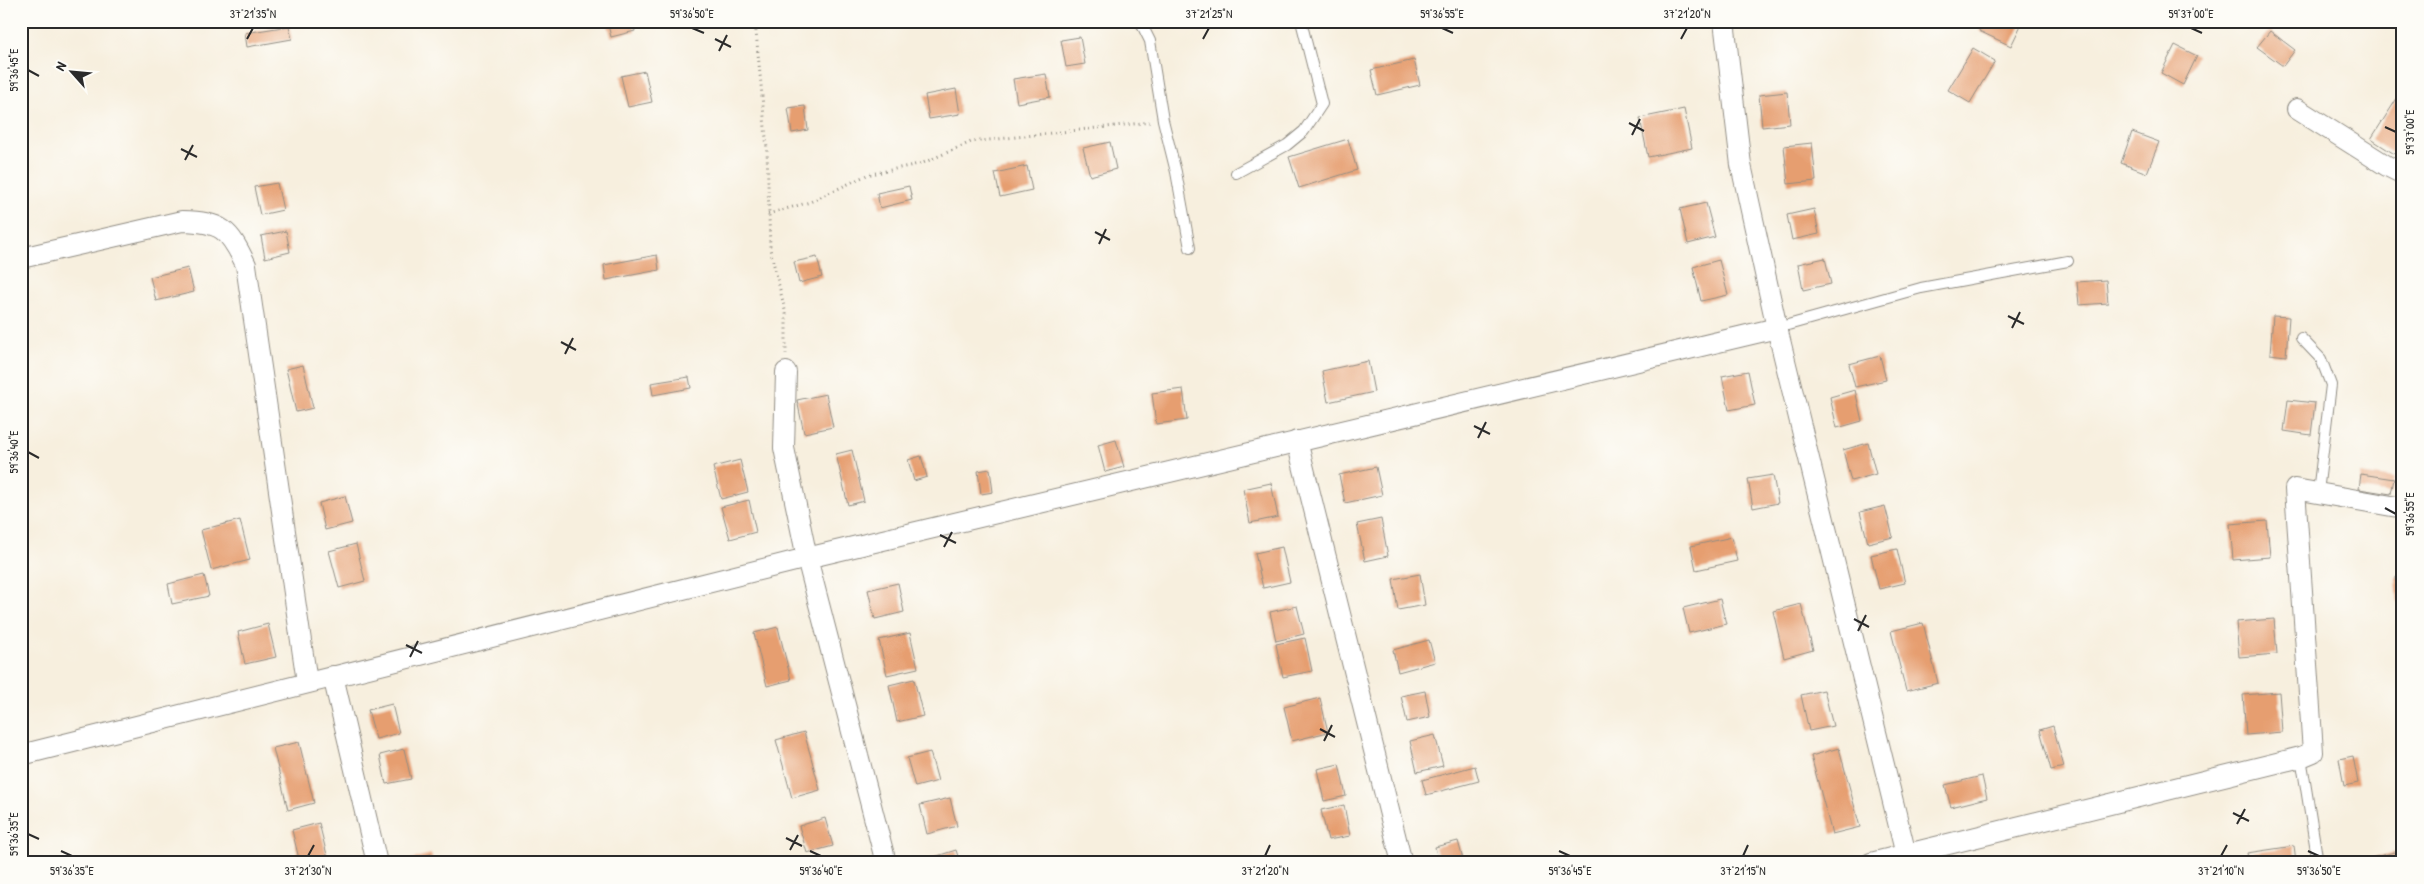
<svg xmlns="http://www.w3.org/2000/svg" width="2424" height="884" font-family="'Patrick Hand',sans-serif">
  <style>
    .building { fill: #e69e70 }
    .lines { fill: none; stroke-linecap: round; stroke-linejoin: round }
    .lane-casing { stroke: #918d84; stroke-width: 12 }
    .street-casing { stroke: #918d84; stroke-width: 22 }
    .path { stroke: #918d84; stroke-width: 3; stroke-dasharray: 1 4; stroke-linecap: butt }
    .lane { stroke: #fff; stroke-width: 10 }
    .street { stroke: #fff; stroke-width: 20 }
    .ticks { fill: none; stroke: #2b2b2b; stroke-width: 2 }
    .neatline { fill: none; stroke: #2b2b2b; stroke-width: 2 }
    .ticks-label { font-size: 12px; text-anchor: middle; fill: #2b2b2b }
  </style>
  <rect width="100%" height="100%" fill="#fdfcf7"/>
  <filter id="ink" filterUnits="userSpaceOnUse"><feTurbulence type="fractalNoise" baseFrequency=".02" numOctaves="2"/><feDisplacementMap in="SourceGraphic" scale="10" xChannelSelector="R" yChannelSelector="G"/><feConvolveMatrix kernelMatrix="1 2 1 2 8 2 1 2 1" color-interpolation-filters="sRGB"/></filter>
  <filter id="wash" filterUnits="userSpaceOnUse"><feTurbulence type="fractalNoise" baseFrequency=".0096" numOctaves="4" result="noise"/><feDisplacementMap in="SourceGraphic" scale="20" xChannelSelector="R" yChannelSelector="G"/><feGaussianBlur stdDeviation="1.12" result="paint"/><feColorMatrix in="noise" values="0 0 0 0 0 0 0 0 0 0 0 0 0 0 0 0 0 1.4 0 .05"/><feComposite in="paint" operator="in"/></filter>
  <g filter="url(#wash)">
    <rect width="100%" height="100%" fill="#f7efde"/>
    <g id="blocks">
      <g class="building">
        <path d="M607 21H633L635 31 611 37Z"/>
        <path d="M1984 21H2023L2011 46 1979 31Z"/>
        <path d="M289 26 292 39 247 47 245 33Z"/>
        <path d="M2270 31 2295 50 2283 66 2257 47Z"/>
        <path d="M1080 37 1085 64 1066 67 1061 40Z"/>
        <path d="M2175 45 2197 56 2183 85 2161 73Z"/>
        <path d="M1973 48 1995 61 1970 103 1948 90Z"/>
        <path d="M1414 60 1420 85 1377 95 1371 70Z"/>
        <path d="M645 71 652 102 628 107 621 76Z"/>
        <path d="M1046 74 1050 97 1017 103 1013 79Z"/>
        <path d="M956 89 960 114 929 119 925 95Z"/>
        <path d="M2403 89V144L2396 155 2371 139Z"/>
        <path d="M1787 92 1790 124 1762 127 1759 95Z"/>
        <path d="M805 106 808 130 792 133 788 108Z"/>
        <path d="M1684 109 1692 148 1648 157 1640 118Z"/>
        <path d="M2132 132 2159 142 2147 173 2121 163Z"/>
        <path d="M1348 139 1357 170 1299 188 1289 157Z"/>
        <path d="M1110 142 1116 169 1090 176 1083 148Z"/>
        <path d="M1812 143 1816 181 1788 184 1784 146Z"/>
        <path d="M1027 166 1032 190 1000 197 995 173Z"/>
        <path d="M277 183 283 210 260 215 254 187Z"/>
        <path d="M909 186 912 200 880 208 877 193Z"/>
        <path d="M1706 203 1715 237 1688 244 1680 209Z"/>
        <path d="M1814 209 1819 234 1792 240 1787 215Z"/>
        <path d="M286 231 290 252 265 258 261 236Z"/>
        <path d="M657 255 659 270 606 280 604 265Z"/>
        <path d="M817 257 822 277 799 283 794 262Z"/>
        <path d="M1825 258 1831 284 1803 290 1798 264Z"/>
        <path d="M1719 260 1728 295 1701 301 1693 267Z"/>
        <path d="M188 268 194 292 156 301 150 277Z"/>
        <path d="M2106 280 2108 303 2079 305 2077 282Z"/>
        <path d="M2273 316 2289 317 2286 356 2270 354Z"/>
        <path d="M1880 356 1886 380 1855 387 1849 364Z"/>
        <path d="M1368 361 1374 392 1328 402 1322 371Z"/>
        <path d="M303 365 313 408 296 412 286 369Z"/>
        <path d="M1748 371 1755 405 1729 410 1722 376Z"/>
        <path d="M689 377 691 388 653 395 651 383Z"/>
        <path d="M1183 389 1187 420 1156 424 1152 393Z"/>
        <path d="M1855 390 1862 421 1837 428 1830 397Z"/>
        <path d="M826 394 833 427 804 433 797 400Z"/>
        <path d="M2288 400 2315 403 2311 435 2284 431Z"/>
        <path d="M1116 440 1124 467 1105 472 1098 445Z"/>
        <path d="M1868 443 1876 474 1851 481 1843 450Z"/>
        <path d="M852 450 864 501 848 505 836 454Z"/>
        <path d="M921 456 927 477 914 481 908 460Z"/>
        <path d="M740 460 748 492 721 499 713 467Z"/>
        <path d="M1376 467 1382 495 1345 503 1339 475Z"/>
        <path d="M990 469 993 492 981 494 978 471Z"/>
        <path d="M2361 474 2394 479 2391 494 2359 489Z"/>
        <path d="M1773 475 1778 503 1753 508 1748 479Z"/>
        <path d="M1271 483 1278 517 1250 523 1243 489Z"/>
        <path d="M345 496 352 523 325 530 319 503Z"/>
        <path d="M749 500 756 532 730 539 721 507Z"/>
        <path d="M1885 506 1893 537 1868 543 1860 512Z"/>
        <path d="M1381 519 1388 556 1365 561 1357 524Z"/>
        <path d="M240 520 250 560 211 570 201 530Z"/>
        <path d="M2267 521 2270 557 2233 560 2230 524Z"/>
        <path d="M1732 537 1737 561 1696 570 1691 546Z"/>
        <path d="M356 544 365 581 339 588 329 551Z"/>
        <path d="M1282 547 1290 582 1263 588 1255 553Z"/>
        <path d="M1897 549 1905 583 1879 589 1871 555Z"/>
        <path d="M1420 574 1425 605 1398 610 1393 579Z"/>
        <path d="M204 575 209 596 172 604 168 584Z"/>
        <path d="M2396 577H2403V603L2398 604Z"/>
        <path d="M898 583 904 612 875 619 868 590Z"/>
        <path d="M1720 599 1726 624 1689 633 1683 608Z"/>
        <path d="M1801 604 1813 650 1784 658 1773 611Z"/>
        <path d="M1297 606 1304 634 1276 641 1270 612Z"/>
        <path d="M2274 619 2277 654 2239 657 2236 622Z"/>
        <path d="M1923 623 1938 683 1906 691 1891 631Z"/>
        <path d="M268 624 276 657 245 664 238 632Z"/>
        <path d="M778 627 791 680 767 686 754 633Z"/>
        <path d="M910 633 918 668 887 675 879 640Z"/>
        <path d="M1305 638 1312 671 1283 677 1276 644Z"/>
        <path d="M1429 640 1435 662 1398 672 1393 650Z"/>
        <path d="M914 679 923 716 897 722 889 685Z"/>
        <path d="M1824 690 1833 726 1809 731 1801 695Z"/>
        <path d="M1425 691 1430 717 1407 722 1401 696Z"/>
        <path d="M2279 692 2282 732 2246 735 2243 695Z"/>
        <path d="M1320 698 1328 732 1292 741 1284 707Z"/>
        <path d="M392 704 399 733 376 739 368 710Z"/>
        <path d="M2053 726 2064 767 2051 770 2040 730Z"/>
        <path d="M804 732 820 790 792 798 776 740Z"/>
        <path d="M1435 735 1443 766 1417 772 1410 741Z"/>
        <path d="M299 742 314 803 288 810 273 748Z"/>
        <path d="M1839 748 1860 827 1832 834 1811 756Z"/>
        <path d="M404 749 411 779 386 784 380 755Z"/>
        <path d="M930 752 938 781 915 787 907 758Z"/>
        <path d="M2353 756 2358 783 2344 786 2339 759Z"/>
        <path d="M1339 764 1346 796 1324 801 1317 769Z"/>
        <path d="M1475 766 1479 781 1426 795 1422 780Z"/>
        <path d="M1982 776 1987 798 1951 807 1945 785Z"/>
        <path d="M950 798 957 826 927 834 920 805Z"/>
        <path d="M1344 805 1350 836 1328 840 1321 810Z"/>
        <path d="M825 818 833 846 807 853 799 826Z"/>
        <path d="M319 823 328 859 312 863H300L292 830Z"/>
        <path d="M1458 841 1464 863H1439L1435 847Z"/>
        <path d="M2294 846 2296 863H2249L2247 853Z"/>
        <path d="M956 850 960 863H932L931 858Z"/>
        <path d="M2395 852 2398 863H2360L2359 861Z"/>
        <path d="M431 854 434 863H405L404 861Z"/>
      </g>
    </g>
  </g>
  <g filter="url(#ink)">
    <use href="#blocks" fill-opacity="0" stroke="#918d84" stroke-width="1"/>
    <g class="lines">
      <g class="lane-casing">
        <g id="lane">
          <path d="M1140 21 1150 41 1163 120 1176 172 1190 248"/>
          <path d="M1236 173 1287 145 1304 131 1322 104 1301 21"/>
          <path d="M1777 328 1921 288 2068 261"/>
          <path d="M2301 338 2321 359 2331 385 2318 492"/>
          <path d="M2301 757 2318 863"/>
        </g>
      </g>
      <g class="street-casing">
        <g id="street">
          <path d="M1724 21 1741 165 1777 328 1908 863"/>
          <path d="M2297 109 2387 166 2403 174"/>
          <path d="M21 258 182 221C222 222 229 229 246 265L307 682"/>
          <path d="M786 372 784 448 807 558 886 863"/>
          <path d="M1297 441 1402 863"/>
          <path d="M333 676 377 863"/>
          <path d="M21 755 807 558 1777 328"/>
          <path d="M1871 863 2301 757 2313 752 2295 489 2403 508"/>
        </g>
      </g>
      <g class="path">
        <path d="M755 21 767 149 770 249 786 314V354"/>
        <path d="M768 214 810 202 867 175 923 163 971 142 1151 122"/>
      </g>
      <use href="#lane" class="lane"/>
      <use href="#street" class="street"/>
    </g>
  </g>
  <path class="ticks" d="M692 28 704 33M1442 28 1453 33M2191 28 2202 33M247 39 253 28M715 39 731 47M1203 39 1209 28M1681 39 1687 28M719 51 727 35M28 70 39 76M1629 123 1644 131M2385 127 2396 132M1632 135 1640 119M181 149 197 157M185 160 193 145M1095 232 1110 240M1099 244 1106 229M2008 316 2024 324M2012 328 2020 312M561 342 576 350M565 354 573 338M1474 426 1490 434M1478 438 1486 422M28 452 39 458M2385 508 2396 514M940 535 956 543M944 547 952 532M1854 619 1869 627M1858 631 1866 615M406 645 422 653M410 657 418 641M1320 729 1335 737M1324 741 1332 725M2233 813 2249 821M2237 824 2245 809M28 834 39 839M786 838 802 846M790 850 798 835M61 851 72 856M810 851 821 856M1559 851 1570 856M2308 851 2319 856M308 856 314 845M1265 856 1270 845M1743 856 1748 845M2221 856 2227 845"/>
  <rect width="2424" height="884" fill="none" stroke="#fdfcf7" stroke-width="55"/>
  <g transform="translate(72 72) rotate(297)" stroke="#fdfcf7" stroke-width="4" paint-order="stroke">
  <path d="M0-4L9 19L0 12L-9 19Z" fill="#2b2b2b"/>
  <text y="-8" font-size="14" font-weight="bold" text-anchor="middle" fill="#2b2b2b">N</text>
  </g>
  <rect x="28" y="28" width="2368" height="828" class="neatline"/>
  <g class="ticks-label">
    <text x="253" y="18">37°21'35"N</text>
    <text x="692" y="18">59°36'50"E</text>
    <text x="1209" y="18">37°21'25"N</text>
    <text x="1442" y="18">59°36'55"E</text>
    <text x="1687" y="18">37°21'20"N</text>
    <text x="2191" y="18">59°37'00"E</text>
    <text transform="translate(14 70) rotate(-90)" y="4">59°36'45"E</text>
    <text transform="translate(2410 132) rotate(-90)" y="4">59°37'00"E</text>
    <text transform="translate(14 452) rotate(-90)" y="4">59°36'40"E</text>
    <text transform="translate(2410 514) rotate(-90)" y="4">59°36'55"E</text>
    <text transform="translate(14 834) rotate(-90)" y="4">59°36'35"E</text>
    <text x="72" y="875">59°36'35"E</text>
    <text x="308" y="875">37°21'30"N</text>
    <text x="821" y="875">59°36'40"E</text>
    <text x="1265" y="875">37°21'20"N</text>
    <text x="1570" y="875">59°36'45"E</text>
    <text x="1743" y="875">37°21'15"N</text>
    <text x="2221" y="875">37°21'10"N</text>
    <text x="2319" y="875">59°36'50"E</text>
  </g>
</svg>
